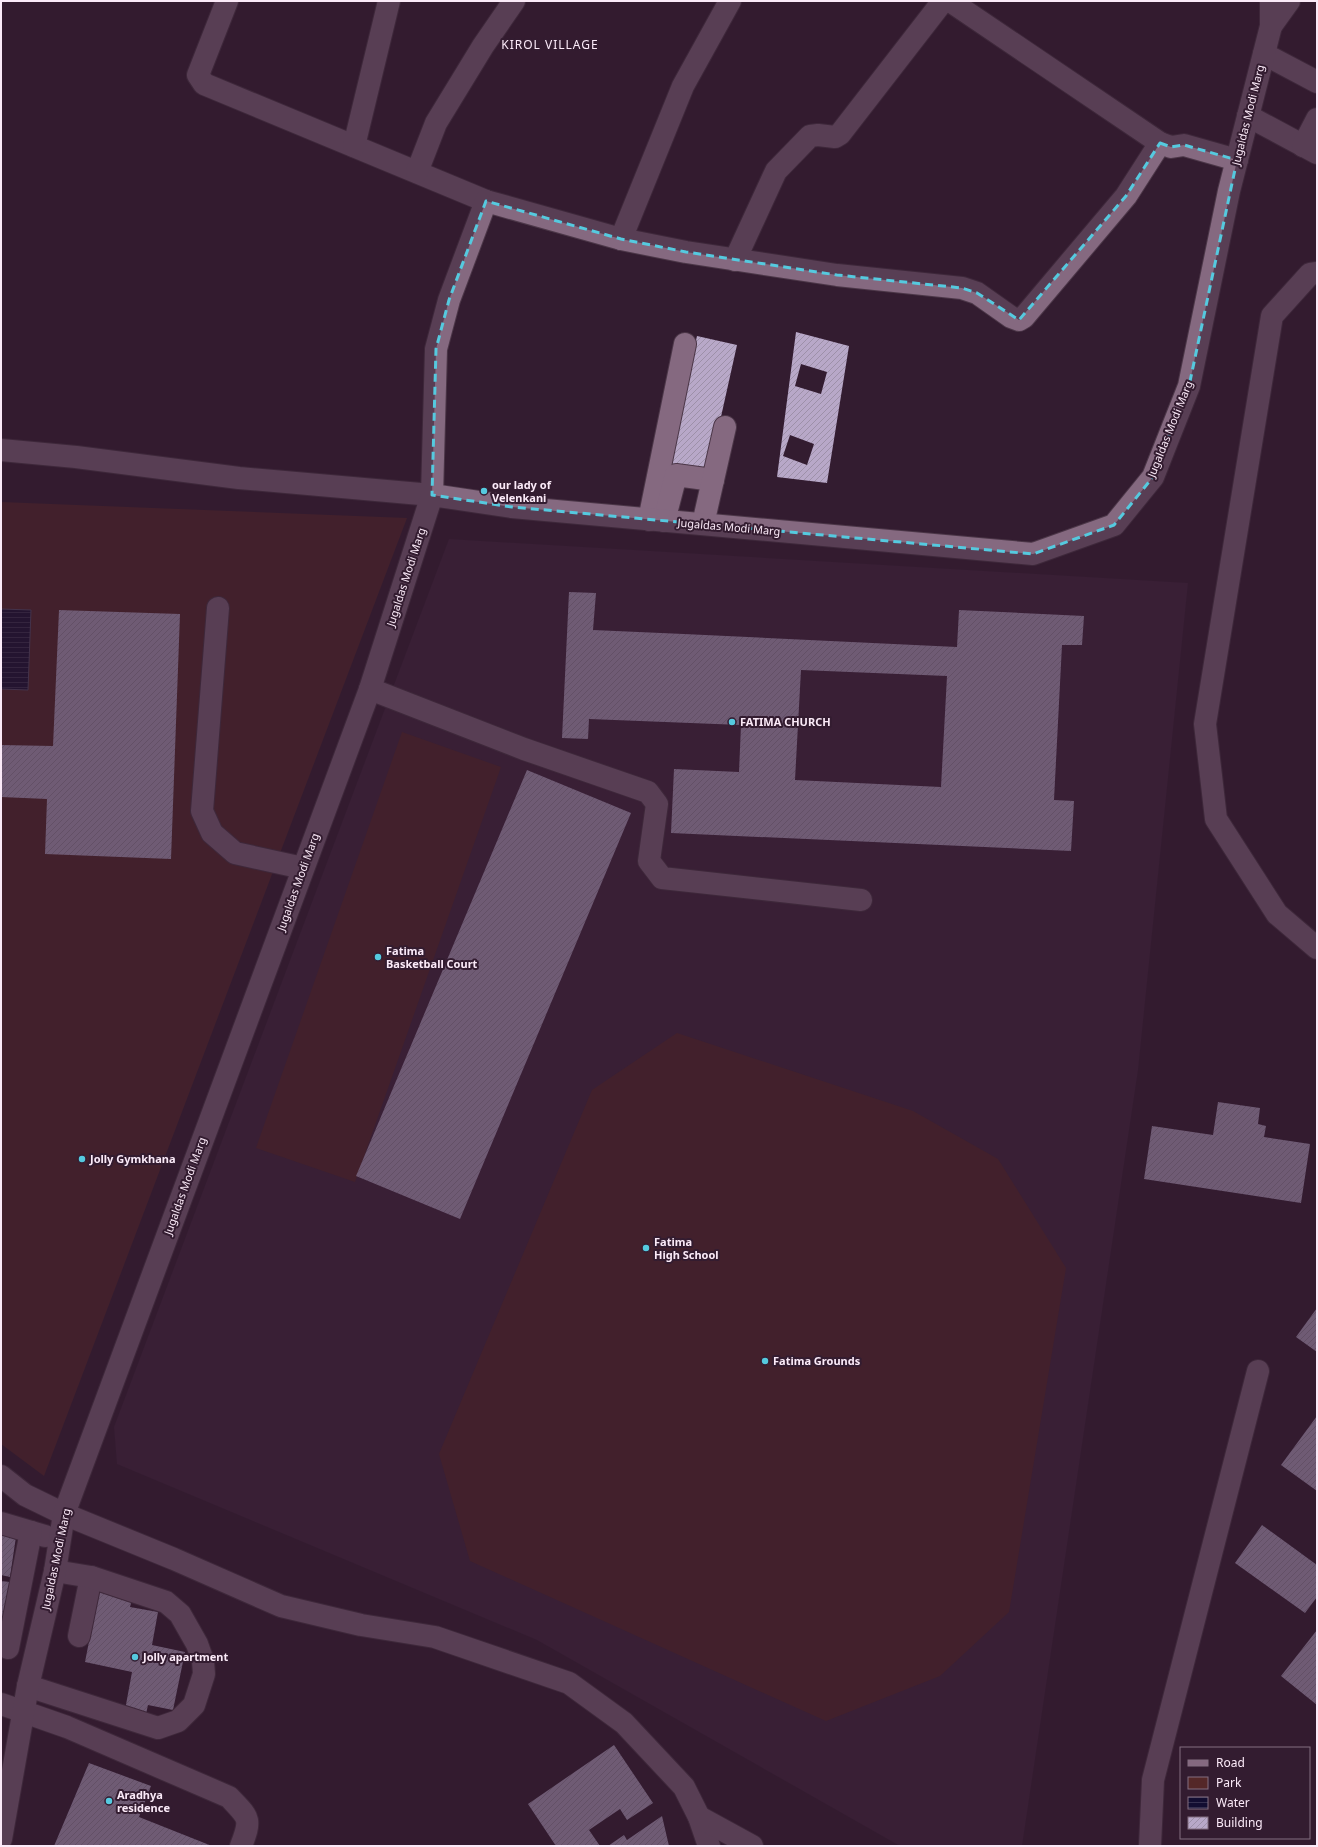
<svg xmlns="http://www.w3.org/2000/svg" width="1318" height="1847" font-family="'Noto Sans',sans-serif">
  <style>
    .built { fill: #40243c }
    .park { fill: #542728 }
    .water { fill: url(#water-rules); stroke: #584f6d }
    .building { fill: url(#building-hatch); fill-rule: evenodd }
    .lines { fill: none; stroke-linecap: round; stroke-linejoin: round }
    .minor-casing { stroke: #4c3748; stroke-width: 24 }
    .minor { stroke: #856980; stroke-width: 22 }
    .marked { fill: none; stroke: #55cadf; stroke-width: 3; stroke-dasharray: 8 5; stroke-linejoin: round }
    .poi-dot { fill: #55cadf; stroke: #331c30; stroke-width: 1.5 }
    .labels { text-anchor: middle; stroke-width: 4; stroke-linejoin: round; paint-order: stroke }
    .street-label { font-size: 11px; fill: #fbeaf8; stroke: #331c30 }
    .poi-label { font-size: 11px; font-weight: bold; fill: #fbeaf8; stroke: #331c30; text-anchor: start }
    .neighbourhood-label { font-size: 12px; letter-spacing: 1px; fill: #fbeaf8; stroke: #331c30 }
  </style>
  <defs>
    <pattern id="water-rules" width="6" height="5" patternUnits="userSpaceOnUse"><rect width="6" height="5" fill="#120d31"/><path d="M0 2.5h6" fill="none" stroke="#353050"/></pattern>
    <pattern id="building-hatch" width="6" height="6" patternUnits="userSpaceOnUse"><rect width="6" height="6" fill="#b8a8c8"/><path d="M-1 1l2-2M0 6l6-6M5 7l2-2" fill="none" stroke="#9d90a8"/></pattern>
  </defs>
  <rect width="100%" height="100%" fill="#331c30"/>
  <path class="built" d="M449 539 1188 583 1138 1070 1022 1846H900L537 1640 117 1464 114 1427Z"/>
  <g class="park">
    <path d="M1 502 407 518 44 1476 1 1444Z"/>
    <path d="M402 732 501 767 355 1182 256 1148Z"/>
    <path d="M677 1033 913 1111 998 1159 1066 1268 1009 1612 940 1676 826 1721 470 1561 439 1454 592 1090Z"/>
  </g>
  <path class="water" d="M1 609 31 610 28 690 1 689Z"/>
  <g class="building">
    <path d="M796 332 849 346 827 483 777 477ZM801 364 827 372 821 394 795 386ZM790 435 814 444 807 465 783 456Z"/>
    <path d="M697 336 737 345 708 475 667 466Z"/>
    <path d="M569 592 596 593 593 630 684 634 957 647 959 610 1084 616 1082 645H1062L1054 800 1074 801 1071 851 671 833 674 769 739 772 741 725 589 719 588 739 562 738ZM801 670 947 676 941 787 795 780Z"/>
    <path d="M59 610 180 614 171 859 45 854 47 799 1 797V745L53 746Z"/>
    <path d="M527 770 631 813 460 1219 356 1176Z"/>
    <path d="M1218 1102 1260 1108 1258 1124 1266 1126 1264 1137 1310 1144 1301 1203 1144 1179 1152 1126 1213 1135Z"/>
    <path d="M1317 1308V1352L1296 1337Z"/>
    <path d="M1317 1416V1491L1281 1465Z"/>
    <path d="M1262 1525 1317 1565V1597L1305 1613 1235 1563Z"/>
    <path d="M1 1527 17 1530 10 1577 1 1575Z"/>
    <path d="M1 1581 10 1582 2 1622H1Z"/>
    <path d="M99 1590 133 1596 130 1607 158 1612 152 1645 185 1652 173 1710 148 1705 146 1714 125 1710 132 1672 85 1662Z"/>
    <path d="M1317 1630V1705L1281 1676Z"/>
    <path d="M614 1745 653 1803 627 1820 620 1809 589 1830 600 1846H556L528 1804Z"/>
    <path d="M89 1763 151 1786 139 1817 212 1846H54Z"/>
    <path d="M662 1816 669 1846H608L624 1835 627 1840Z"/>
  </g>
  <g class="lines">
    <g class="minor-casing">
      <g id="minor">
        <path d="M227 1 198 75 204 84 486 201 621 239 686 252 837 275 962 288 977 293 1011 317 1019 320 1024 317 1126 196 1160 143"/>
        <path d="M950 1 1160 143 1171 147 1184 145 1237 160"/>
        <path d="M1271 26 1289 1"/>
        <path d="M1264 54 1317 82"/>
        <path d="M1248 116 1317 153"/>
        <path d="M354 146 389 1"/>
        <path d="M1303 146 1317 119"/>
        <path d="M417 172 436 123 483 46 514 1"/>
        <path d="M621 239 683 86 730 1"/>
        <path d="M735 260 776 171 810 136 818 135 835 137 840 134 943 1"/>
        <path d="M1317 273 1310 274 1272 316 1205 724 1216 819 1277 914 1317 948"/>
        <path d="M1 450 76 457 239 478 432 495 436 349 449 300 486 201"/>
        <path d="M649 520 685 344"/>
        <path d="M664 521 676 475 713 480"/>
        <path d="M703 524 725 427"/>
        <path d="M218 608 202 811 212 833 235 853 303 868"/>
        <path d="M370 689 524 749 648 792 657 804 649 861 662 878 861 900"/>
        <path d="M1 1476 25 1495 64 1514 174 1559 281 1606 361 1625 435 1637 569 1683 624 1723 684 1787 699 1817 709 1846"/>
        <path d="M1 1523 45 1536"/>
        <path d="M79 1636 91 1577"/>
        <path d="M8 1648 31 1532"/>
        <path d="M28 1686 158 1728 178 1721 194 1705 204 1674 203 1661 197 1644 180 1614 166 1602 91 1577 55 1571"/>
        <path d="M1 1704 67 1727 229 1797C249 1818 252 1818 241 1846"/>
        <path d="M699 1817 752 1846"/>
        <path d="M1 1839 28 1686 55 1571 64 1514 370 689 432 495 512 507 1033 554 1114 525 1153 477 1189 386 1229 191 1271 26V1"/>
        <path d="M1150 1846 1153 1780 1258 1371"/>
      </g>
    </g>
    <use href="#minor" class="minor"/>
  </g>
  <path d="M0 0H1318V1847H0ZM1160 143 1171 147 1184 145 1237 160 1189 386 1153 477 1114 525 1033 554 512 507 432 495 436 349 449 300 486 201 621 239 686 252 837 275 962 288 977 293 1019 320 1126 196Z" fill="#331c30" fill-opacity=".55" fill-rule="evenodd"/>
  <path class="marked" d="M1160 143 1171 147 1184 145 1237 160 1189 386 1153 477 1114 525 1033 554 512 507 432 495 436 349 449 300 486 201 621 239 686 252 837 275 962 288 977 293 1019 320 1126 196Z"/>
  <g class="poi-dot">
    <circle cx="484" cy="491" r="4"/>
    <circle cx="732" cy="722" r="4"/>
    <circle cx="378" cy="957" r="4"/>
    <circle cx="82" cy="1159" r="4"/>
    <circle cx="646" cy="1248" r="4"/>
    <circle cx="765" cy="1361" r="4"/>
    <circle cx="135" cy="1657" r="4"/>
    <circle cx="109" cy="1801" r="4"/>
  </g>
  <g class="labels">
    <g class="street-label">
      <text transform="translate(1248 115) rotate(-76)" y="4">Jugaldas Modi Marg</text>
      <text transform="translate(1170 429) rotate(-68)" y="4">Jugaldas Modi Marg</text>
      <text transform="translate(729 527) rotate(5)" y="4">Jugaldas Modi Marg</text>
      <text transform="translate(406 577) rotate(-72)" y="4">Jugaldas Modi Marg</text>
      <text transform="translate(298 882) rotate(-70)" y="4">Jugaldas Modi Marg</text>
      <text transform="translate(185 1186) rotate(-70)" y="4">Jugaldas Modi Marg</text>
      <text transform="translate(56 1559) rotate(-78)" y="4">Jugaldas Modi Marg</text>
    </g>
    <g class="poi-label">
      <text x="492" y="489">our lady of<tspan x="492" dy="13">Velenkani</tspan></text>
      <text x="740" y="726">FATIMA CHURCH</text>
      <text x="386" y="955">Fatima<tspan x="386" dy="13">Basketball Court</tspan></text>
      <text x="90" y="1163">Jolly Gymkhana</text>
      <text x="654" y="1246">Fatima<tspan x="654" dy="13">High School</tspan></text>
      <text x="773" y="1365">Fatima Grounds</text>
      <text x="143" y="1661">Jolly apartment</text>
      <text x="117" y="1799">Aradhya<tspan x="117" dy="13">residence</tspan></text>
    </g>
    <g class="neighbourhood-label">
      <text x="550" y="49">KIROL VILLAGE</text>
    </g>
  </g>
  <rect width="1318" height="1847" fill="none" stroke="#fbeaf8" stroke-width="4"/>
  <rect x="1180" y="1747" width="130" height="92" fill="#331c30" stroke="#836e80"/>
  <rect x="1188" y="1760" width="20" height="6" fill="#856980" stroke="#836e80"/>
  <text x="1216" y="1767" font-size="12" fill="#fbeaf8">Road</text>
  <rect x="1188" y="1777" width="20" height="12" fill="#542728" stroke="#836e80"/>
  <text x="1216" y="1787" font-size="12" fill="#fbeaf8">Park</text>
  <rect x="1188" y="1797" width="20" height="12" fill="url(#water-rules)" stroke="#836e80"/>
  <text x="1216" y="1807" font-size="12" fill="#fbeaf8">Water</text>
  <rect x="1188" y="1817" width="20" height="12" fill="url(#building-hatch)" stroke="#836e80"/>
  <text x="1216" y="1827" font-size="12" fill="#fbeaf8">Building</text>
</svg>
